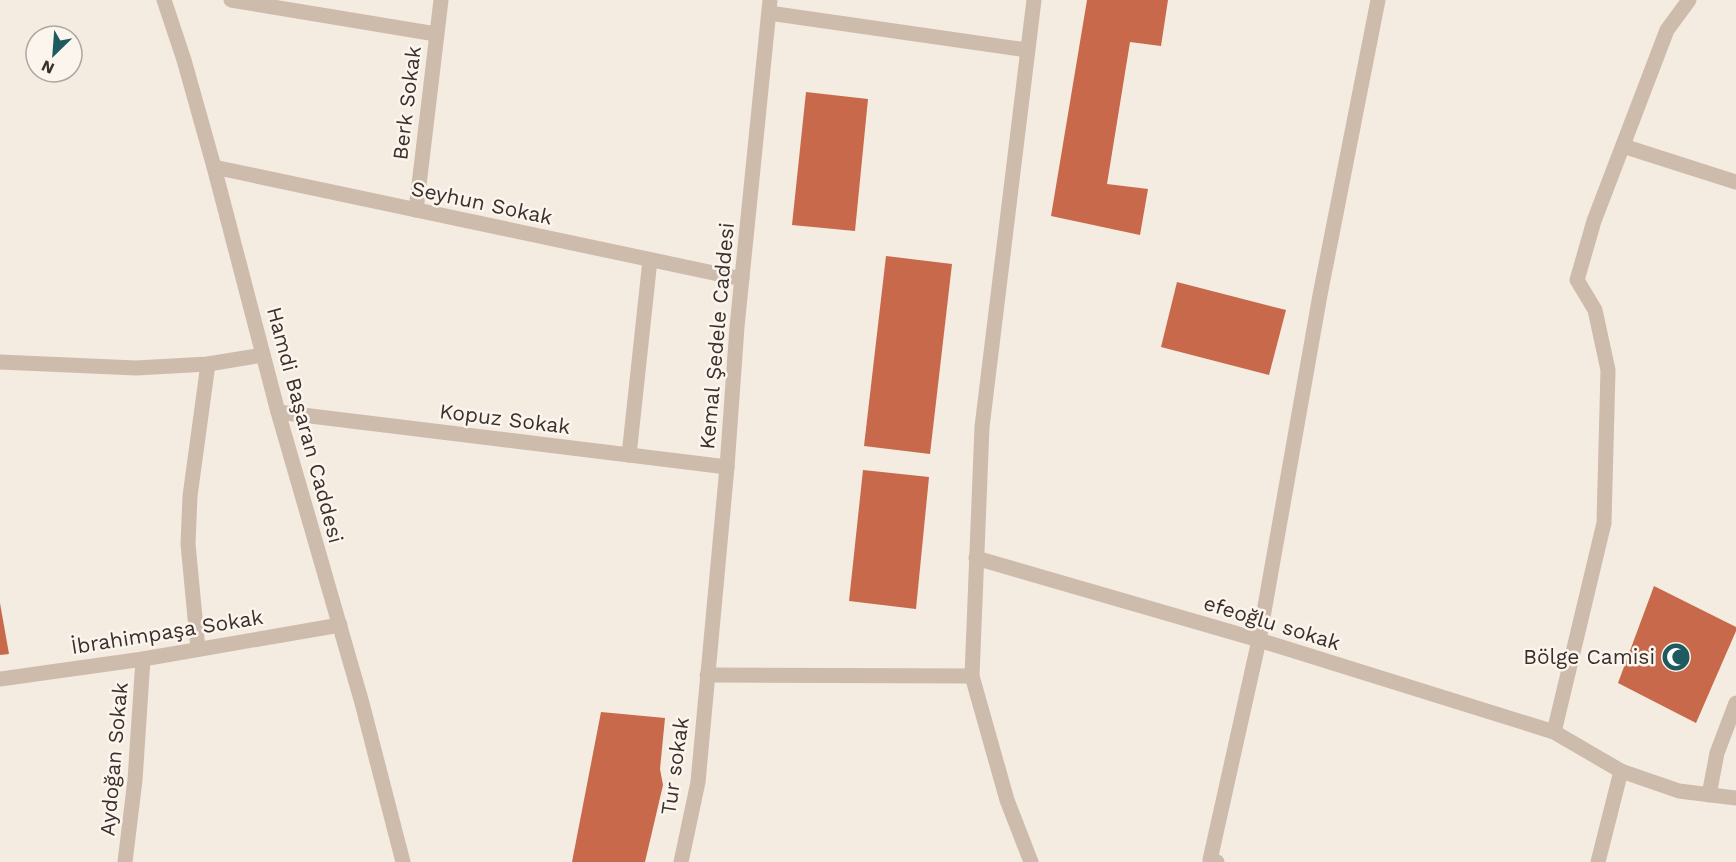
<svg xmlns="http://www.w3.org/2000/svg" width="1736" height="862" font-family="'Work Sans',sans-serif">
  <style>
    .building { fill: #c8694b }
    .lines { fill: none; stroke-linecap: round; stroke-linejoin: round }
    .minor { stroke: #cdbbac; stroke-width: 15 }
    .labels { text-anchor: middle; stroke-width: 5; stroke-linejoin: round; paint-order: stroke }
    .street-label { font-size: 21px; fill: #3b302b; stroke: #fbf5ee }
    .poi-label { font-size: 21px; fill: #3b302b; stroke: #fbf5ee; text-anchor: end }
  </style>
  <rect width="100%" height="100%" fill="#f4ebe1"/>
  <g class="building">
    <path d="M1087 0H1168L1161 46 1130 42 1107 184 1148 189 1140 235 1051 216Z"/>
    <path d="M806 92 868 99 855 231 792 225Z"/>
    <path d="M886 256 952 264 930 454 864 446Z"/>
    <path d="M1177 282 1286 310 1269 375 1161 347Z"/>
    <path d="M863 470 929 477 916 609 849 601Z"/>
    <path d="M1654 586 1736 627V631L1696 723 1618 683Z"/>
    <path d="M0 603 9 654 0 655Z"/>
    <path d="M601 712 665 718 660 769 663 785 645 862H572Z"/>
  </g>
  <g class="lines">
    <g class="minor">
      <path d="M164 0 184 60 214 167 278 412 362 703 403 862"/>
      <path d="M231 0 436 34"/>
      <path d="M769 13 1027 50"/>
      <path d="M1623 146 1736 182"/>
      <path d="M214 167 742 279"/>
      <path d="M416 210 441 0"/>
      <path d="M0 362 136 368 208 364 263 355"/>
      <path d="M278 412 727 467"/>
      <path d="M629 455 650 260"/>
      <path d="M976 558 1259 640 1554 732 1621 771 1679 791 1736 798"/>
      <path d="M198 649 188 544 190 496 208 364"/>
      <path d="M707 675 972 676"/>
      <path d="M0 679 143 659 340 625"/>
      <path d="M1554 732 1604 523 1608 370 1595 310 1577 280 1594 221 1667 30 1689 0"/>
      <path d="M1709 795 1717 753 1736 703"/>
      <path d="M125 862 135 780 143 659"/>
      <path d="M681 862 698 782 727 467 737 327 770 0"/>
      <path d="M1031 862 1007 800 972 676 982 427 1034 0"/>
      <path d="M1217 862 1210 860 1259 640 1320 295 1378 0"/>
      <path d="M1598 862 1621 771"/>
    </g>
  </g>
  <defs>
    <g id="mosque-disc" transform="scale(1.5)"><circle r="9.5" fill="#1f5a5e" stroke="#fbf5ee"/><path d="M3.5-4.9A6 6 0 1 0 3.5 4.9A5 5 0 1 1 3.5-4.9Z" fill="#fff"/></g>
  </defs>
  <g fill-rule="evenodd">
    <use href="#mosque-disc" x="1676" y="657"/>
  </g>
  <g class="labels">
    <g class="street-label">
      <text transform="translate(407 103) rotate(-83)" y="7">Berk Sokak</text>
      <text transform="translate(482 203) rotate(12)" y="7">Seyhun Sokak</text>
      <text transform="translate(717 336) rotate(-85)" y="7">Kemal Şedele Caddesi</text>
      <text transform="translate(505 419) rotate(7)" y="7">Kopuz Sokak</text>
      <text transform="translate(305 425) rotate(75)" y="7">Hamdi Başaran Caddesi</text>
      <text transform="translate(1272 623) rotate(17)" y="7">efeoğlu sokak</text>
      <text transform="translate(167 632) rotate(-9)" y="7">İbrahimpaşa Sokak</text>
      <text transform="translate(114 759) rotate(-85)" y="7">Aydoğan Sokak</text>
      <text transform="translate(675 766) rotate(-82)" y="7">Tur sokak</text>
    </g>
    <g class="poi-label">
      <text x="1655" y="664">Bölge Camisi</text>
    </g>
  </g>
  <g transform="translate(54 54) rotate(205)"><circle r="28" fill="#fbf5ee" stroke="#aea6a0" stroke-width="1.5"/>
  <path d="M0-4.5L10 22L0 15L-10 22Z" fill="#1f5a5e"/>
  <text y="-9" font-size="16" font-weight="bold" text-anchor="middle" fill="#3b302b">N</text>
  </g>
</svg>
